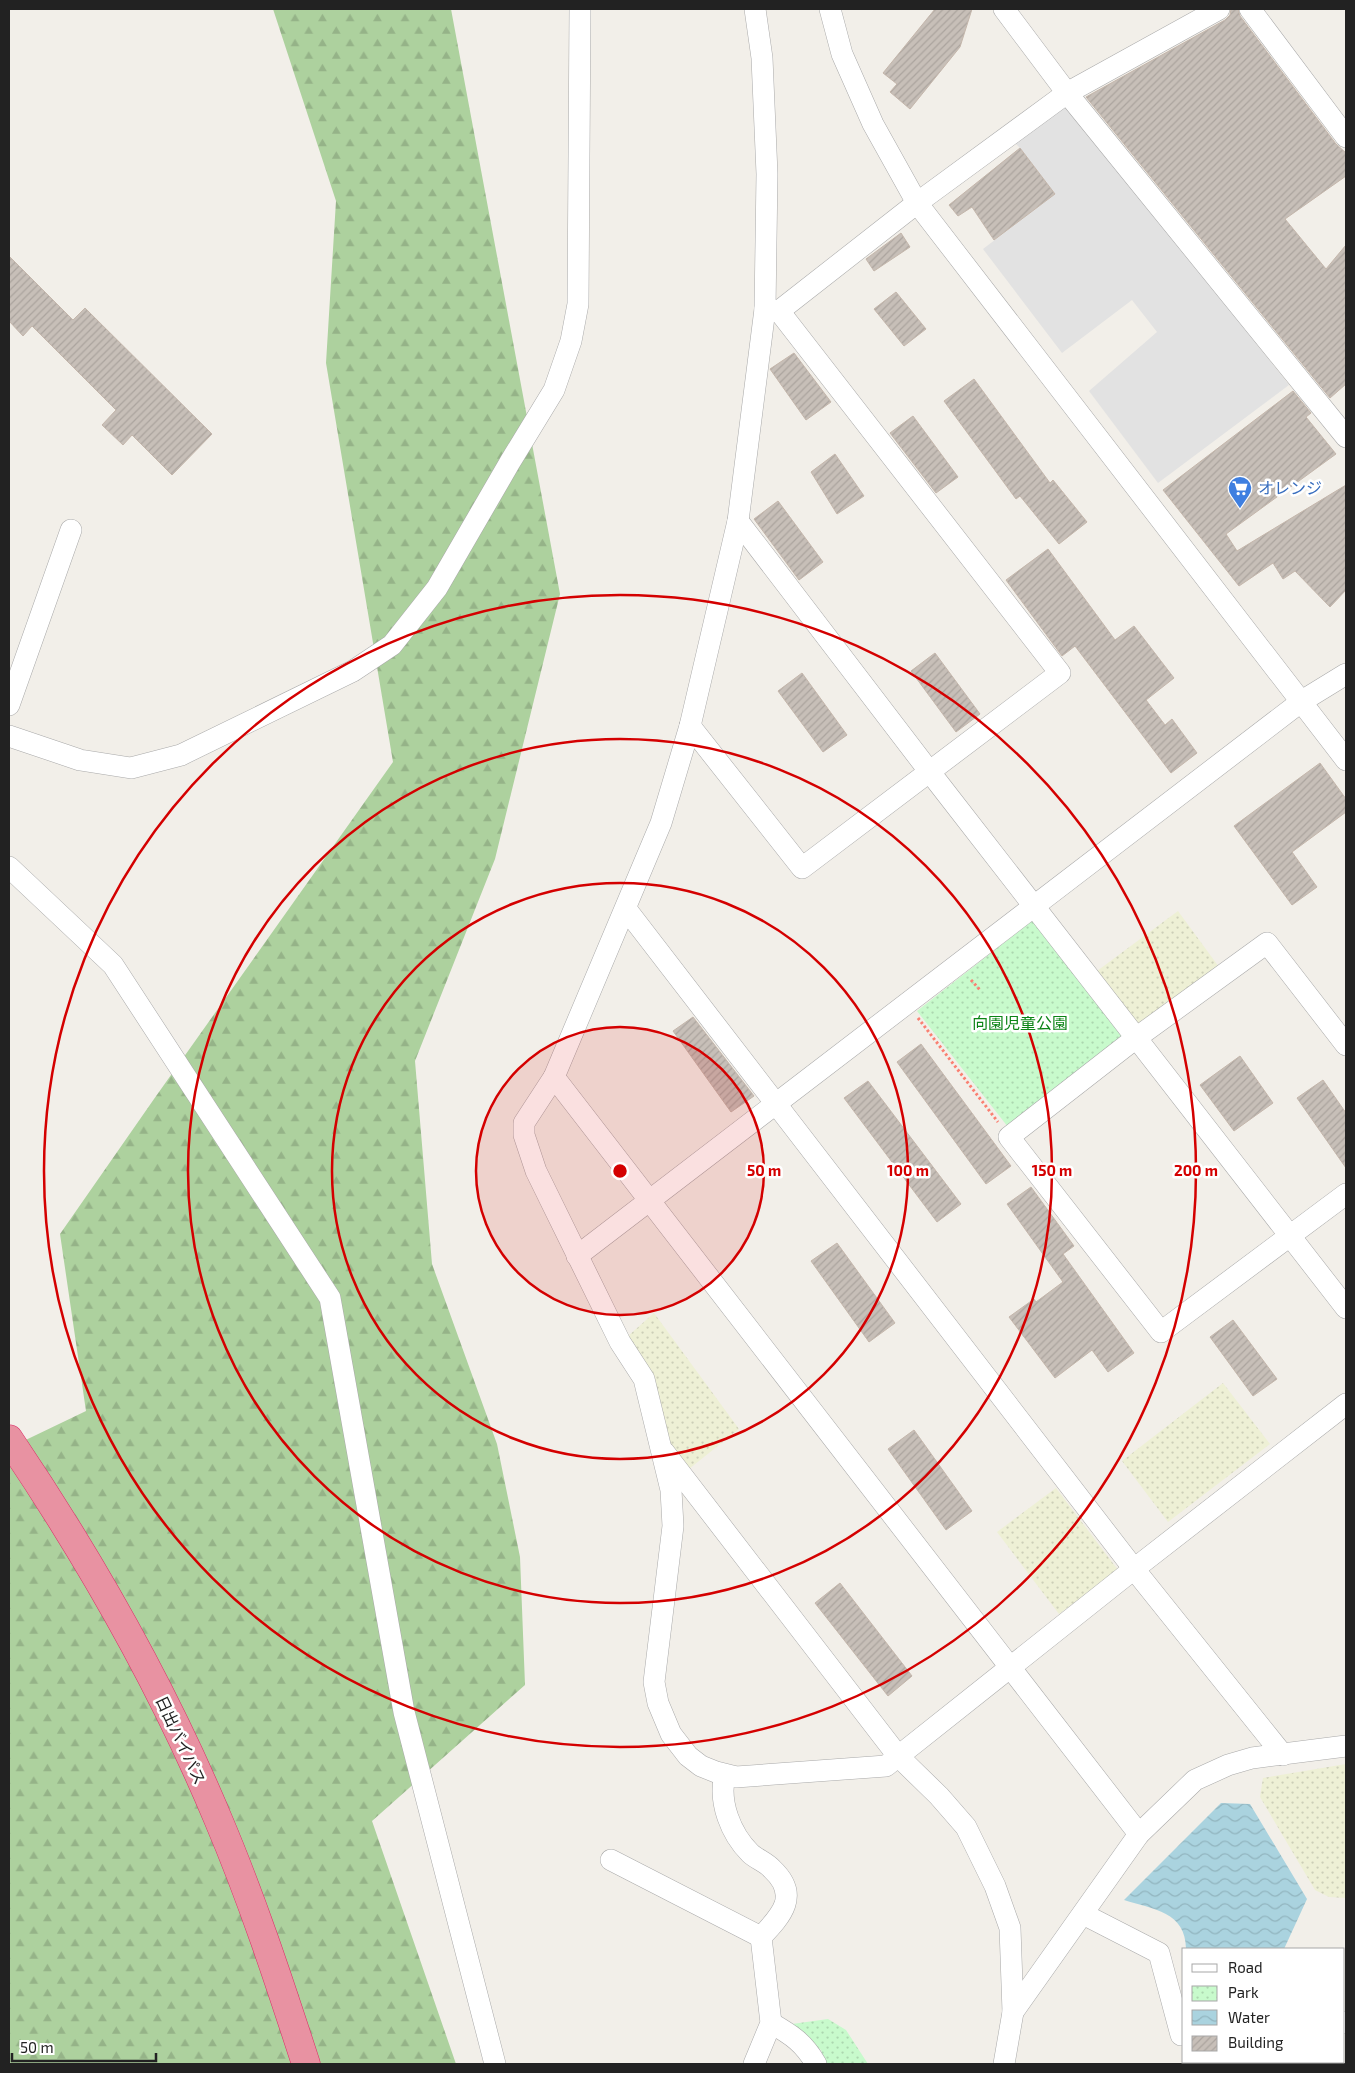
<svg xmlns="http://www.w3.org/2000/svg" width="1355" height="2073" font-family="'Exo 2','Noto Sans JP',sans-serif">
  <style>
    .farmland { fill: url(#farmland-dots) }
    .forest { fill: url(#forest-firs) }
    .park { fill: url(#park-dots) }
    .parking { fill: #e2e2e2 }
    .water { fill: url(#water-waves) }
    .building { fill: url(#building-hatch); stroke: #c4b6ab }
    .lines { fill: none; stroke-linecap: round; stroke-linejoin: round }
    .minor-casing { stroke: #a9a9a9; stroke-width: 22 }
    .highway-casing { stroke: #dc2a67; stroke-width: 29 }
    .path { stroke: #fa8072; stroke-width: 3; stroke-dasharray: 2.5 2.5; stroke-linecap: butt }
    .minor { stroke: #fff; stroke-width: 21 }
    .highway { stroke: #e892a2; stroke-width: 28 }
    .ring { fill: none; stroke: #d40000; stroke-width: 2.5 }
    .labels { text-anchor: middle; stroke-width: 5; stroke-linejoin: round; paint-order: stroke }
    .shop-label { font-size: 16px; fill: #366cbe; stroke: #fff; text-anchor: start }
    .park-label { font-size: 16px; fill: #0c8416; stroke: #fff }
    .street-label { font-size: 16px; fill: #222; stroke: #fff }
    .centre { fill: #d40000; stroke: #fff; stroke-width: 2.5 }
    .ring-label { font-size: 15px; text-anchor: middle; font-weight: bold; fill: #d40000; stroke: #fff; stroke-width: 5; stroke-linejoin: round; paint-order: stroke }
  </style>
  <defs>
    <pattern id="farmland-dots" width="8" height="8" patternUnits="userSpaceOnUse" patternTransform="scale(1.25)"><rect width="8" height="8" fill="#eef0d5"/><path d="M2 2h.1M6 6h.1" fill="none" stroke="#ccceb7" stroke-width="1.8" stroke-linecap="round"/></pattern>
    <pattern id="forest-firs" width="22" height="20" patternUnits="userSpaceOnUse" patternTransform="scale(1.25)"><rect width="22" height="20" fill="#add19e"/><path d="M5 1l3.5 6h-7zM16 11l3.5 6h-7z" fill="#95b388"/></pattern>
    <pattern id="park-dots" width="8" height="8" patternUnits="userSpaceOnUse" patternTransform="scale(1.25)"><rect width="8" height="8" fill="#c8facc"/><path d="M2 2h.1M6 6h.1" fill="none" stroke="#acd6af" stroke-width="1.8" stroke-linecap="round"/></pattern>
    <pattern id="water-waves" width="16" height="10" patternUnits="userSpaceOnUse" patternTransform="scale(1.25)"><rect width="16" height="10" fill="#aad3df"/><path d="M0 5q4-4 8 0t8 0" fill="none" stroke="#92b5bf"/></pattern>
    <pattern id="building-hatch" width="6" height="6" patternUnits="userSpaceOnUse" patternTransform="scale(1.25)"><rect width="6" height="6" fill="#c7bfb8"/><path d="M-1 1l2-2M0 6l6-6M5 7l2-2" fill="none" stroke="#aba49e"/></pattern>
  </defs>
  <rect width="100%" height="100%" fill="#f2efe9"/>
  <g class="farmland">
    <path d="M1178 911 1219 967 1138 1027 1097 971Z"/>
    <path d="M654 1313 739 1429 689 1469 666 1443 627 1337Z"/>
    <path d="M1223 1383 1270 1444 1168 1522 1122 1461Z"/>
    <path d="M1056 1488 1118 1570 1059 1614 997 1532Z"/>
    <path d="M1346 1764V1898L1329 1897 1315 1890 1260 1797 1263 1778Z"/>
  </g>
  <path class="forest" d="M273 9H451L560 594 495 859 415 1061 432 1264 497 1444 520 1557 525 1685 372 1821 456 2064H9V1448L86 1411 60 1234 154 1099 393 762 326 363 336 201Z"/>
  <g class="park">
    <path d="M1033 920 1123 1035 1008 1127 917 1011Z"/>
    <path d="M828 2019 846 2030 868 2064H826L821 2050 809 2041 792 2024Z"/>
  </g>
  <path class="parking" d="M1066 102 1289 385 1158 483 1089 391 1157 332 1132 300 1062 353 983 249 1055 194 1020 148 1012 140Z"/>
  <path class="water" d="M1221 1803 1250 1804 1307 1899 1284 1949H1186C1186 1912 1153 1909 1124 1900Z"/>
  <g class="building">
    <path d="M935 9H972L960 47 910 109 890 92 897 84 883 73Z"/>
    <path d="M1231 9H1238L1240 16 1336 144 1346 153V176L1285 219 1326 269 1346 245V384L1330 398 1086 97 1225 20 1230 15Z"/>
    <path d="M1020 148 1055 194 994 240 972 207 958 216 949 205Z"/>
    <path d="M901 233 910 247 874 271 866 259Z"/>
    <path d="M9 256 73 320 85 308 212 434 172 475 132 435 123 445 102 425 116 410 32 326 23 336 9 321Z"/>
    <path d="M896 292 926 329 904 346 874 309Z"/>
    <path d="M794 353 831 402 806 420 770 369Z"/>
    <path d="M974 379 1050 483 1053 480 1087 522 1059 544 1020 496 1016 499 944 401Z"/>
    <path d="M1293 391 1311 413 1306 417 1336 454 1226 534 1237 551 1346 485V590L1330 607 1295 571 1283 579 1273 563 1239 586 1163 490Z"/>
    <path d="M913 416 958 477 936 493 890 433Z"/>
    <path d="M835 454 864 496 837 514 811 472Z"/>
    <path d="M778 501 823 562 799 580 754 519Z"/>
    <path d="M1048 549 1115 640 1134 626 1174 678 1146 700 1165 725 1172 719 1197 753 1171 773 1075 646 1062 656 1006 580Z"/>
    <path d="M935 653 980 714 956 732 911 671Z"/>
    <path d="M802 673 847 735 823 752 778 691Z"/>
    <path d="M1320 763 1346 799V812L1292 852 1317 887 1292 905 1234 826Z"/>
    <path d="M693 1017 754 1096 731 1112 673 1031Z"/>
    <path d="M921 1044 1011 1166 986 1184 897 1062Z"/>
    <path d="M1240 1056 1273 1103 1234 1131 1200 1085Z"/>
    <path d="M1323 1080 1346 1113V1168L1297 1098Z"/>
    <path d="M868 1081 961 1204 937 1222 844 1098Z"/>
    <path d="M1031 1187 1074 1246 1063 1254 1134 1353 1108 1372 1092 1350 1055 1378 1009 1317 1034 1299 1036 1302 1063 1282 1007 1204Z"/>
    <path d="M837 1243 895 1323 869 1342 811 1261Z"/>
    <path d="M1233 1320 1277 1379 1253 1396 1210 1337Z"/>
    <path d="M914 1430 972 1511 946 1530 888 1449Z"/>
    <path d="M840 1583 912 1676 888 1696 815 1603Z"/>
  </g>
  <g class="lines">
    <g class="minor-casing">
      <g id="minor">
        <path d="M755 9 762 58 767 174 765 309 738 521 690 726 661 823 554 1077 524 1123V1135L536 1171 620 1342 644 1379 671 1490 673 1526 654 1682 658 1703 671 1734 688 1756 701 1766 716 1772 736 1777 886 1766 1134 1569 1346 1404"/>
        <path d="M830 9 842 54 873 124 917 203 1346 760"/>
        <path d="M1004 9 1067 93 1346 437"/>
        <path d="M1250 9 1346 137"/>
        <path d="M779 311 917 203 1067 93 1219 9"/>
        <path d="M738 521 929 771 1346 1308"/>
        <path d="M9 705 71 530"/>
        <path d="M690 726 802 868 1060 673 779 311 765 309"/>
        <path d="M9 736 80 760 131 768 181 755 353 671 392 645 437 588 510 462 554 390 571 341 578 304 580 9"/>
        <path d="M9 867 113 965 330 1298 404 1712 495 2064"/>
        <path d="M626 909 1134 1569 1283 1755"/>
        <path d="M1346 1045 1267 943 1136 1038 1009 1137 1161 1332 1346 1194"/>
        <path d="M554 1077 1139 1834"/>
        <path d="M577 1256 1302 701 1346 674"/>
        <path d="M664 1452 898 1756 939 1796 966 1827 995 1886 1010 1928 1013 2012 1004 2064"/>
        <path d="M725 1775C718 1802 731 1834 750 1853 756 1859 766 1862 772 1869 800 1895 782 1915 761 1937L771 2023 754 2064"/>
        <path d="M611 1860 761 1937"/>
        <path d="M1083 1914 1159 1953 1181 2035H1184"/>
        <path d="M1013 2012 1139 1834 1195 1780 1228 1765 1252 1758 1346 1746"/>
        <path d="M771 2023C792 2035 804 2043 816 2064"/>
        <path d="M1344 2023 1346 2022"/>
        <path d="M1229 2062 1230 2064"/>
        <path d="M1273 2064 1277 2062"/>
      </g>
    </g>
    <g class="highway-casing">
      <path id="highway" d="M9 1439C90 1559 162 1685 218 1819 252 1899 279 1981 306 2064"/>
    </g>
    <g class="path">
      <path d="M971 980 981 991"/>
      <path d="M918 1018 998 1122"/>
    </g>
    <use href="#minor" class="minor"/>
    <use href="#highway" class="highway"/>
  </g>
  <circle cx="620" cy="1171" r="144" fill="#d40000" fill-opacity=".12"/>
  <g class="ring">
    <circle cx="620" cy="1171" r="144"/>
    <circle cx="620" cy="1171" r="288"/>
    <circle cx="620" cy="1171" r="432"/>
    <circle cx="620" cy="1171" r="576"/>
  </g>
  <defs>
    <g id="supermarket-pin" transform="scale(1.25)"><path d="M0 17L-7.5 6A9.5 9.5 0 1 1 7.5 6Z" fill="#3f7fe0" stroke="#fff"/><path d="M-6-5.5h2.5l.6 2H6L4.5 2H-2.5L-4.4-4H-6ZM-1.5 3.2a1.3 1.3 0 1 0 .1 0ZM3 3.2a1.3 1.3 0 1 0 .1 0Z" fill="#fff"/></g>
  </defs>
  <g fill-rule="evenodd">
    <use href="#supermarket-pin" x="1240" y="488"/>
  </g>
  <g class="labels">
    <g class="shop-label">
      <text x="1258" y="494">オレンジ</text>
    </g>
    <g class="park-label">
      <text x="1020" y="1029">向園児童公園</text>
    </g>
    <g class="street-label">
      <text transform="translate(181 1740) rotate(65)" y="6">日出バイパス</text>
    </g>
  </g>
  <circle cx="620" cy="1171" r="8" class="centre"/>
  <g class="ring-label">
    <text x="764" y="1176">50 m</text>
    <text x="908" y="1176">100 m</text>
    <text x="1052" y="1176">150 m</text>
    <text x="1196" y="1176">200 m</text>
  </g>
  <rect width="1355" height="2073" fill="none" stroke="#222222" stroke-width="20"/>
  <rect x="1182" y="1948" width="162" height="115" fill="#ffffff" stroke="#a7a7a7"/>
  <rect x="1192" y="1964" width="25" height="8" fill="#ffffff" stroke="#a7a7a7"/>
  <text x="1228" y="1973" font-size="15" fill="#222222">Road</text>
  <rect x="1192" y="1986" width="25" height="15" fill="url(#park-dots)" stroke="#a7a7a7"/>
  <text x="1228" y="1998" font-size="15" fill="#222222">Park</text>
  <rect x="1192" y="2010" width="25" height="15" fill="url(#water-waves)" stroke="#a7a7a7"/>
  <text x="1228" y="2023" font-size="15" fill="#222222">Water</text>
  <rect x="1192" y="2036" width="25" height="15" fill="url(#building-hatch)" stroke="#a7a7a7"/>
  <text x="1228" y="2048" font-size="15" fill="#222222">Building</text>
  <path d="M12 2053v8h144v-8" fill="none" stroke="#222222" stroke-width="2.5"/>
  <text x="20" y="2053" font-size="15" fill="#222222" stroke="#ffffff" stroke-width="4" paint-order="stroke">50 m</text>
</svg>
